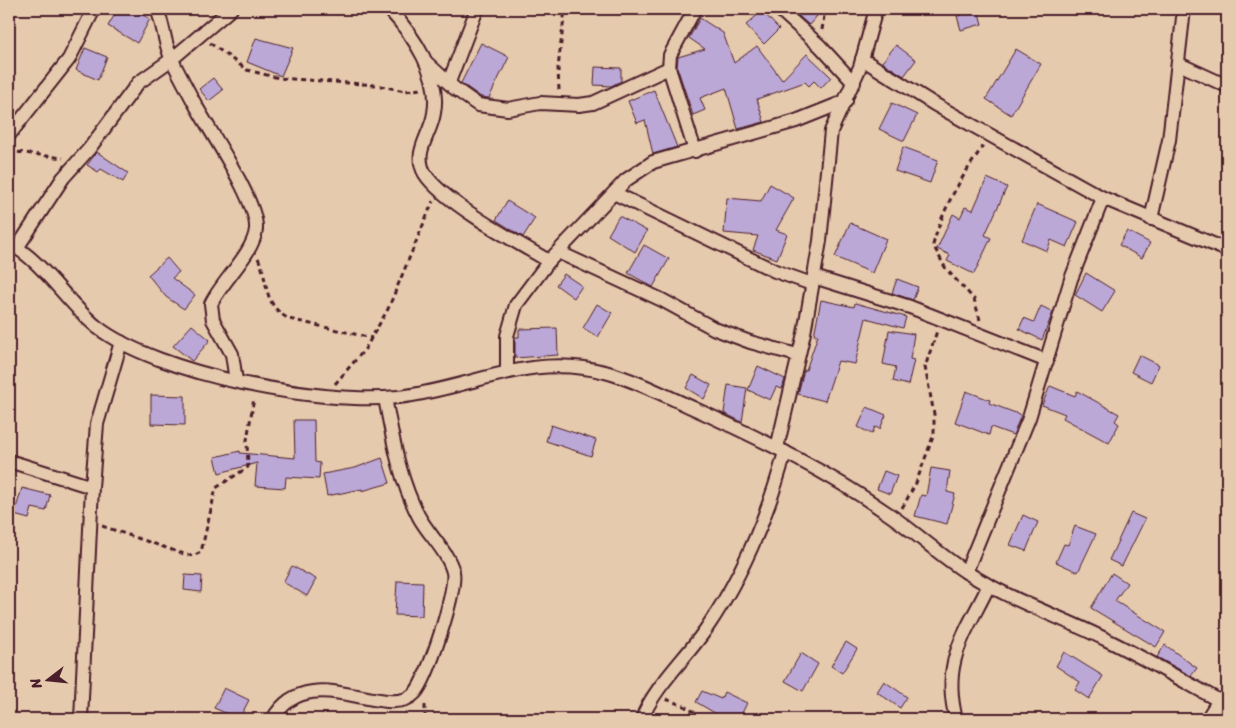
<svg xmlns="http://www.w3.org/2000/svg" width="1236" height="728" font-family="Sriracha,sans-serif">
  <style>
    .building { fill: #bca8d7; stroke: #4a1f2b }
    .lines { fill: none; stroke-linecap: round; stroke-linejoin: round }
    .street-casing { stroke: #4a1f2b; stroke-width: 16 }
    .path { stroke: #4a1f2b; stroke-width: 3; stroke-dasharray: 5 4; stroke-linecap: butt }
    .street { stroke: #e6caad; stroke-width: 12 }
  </style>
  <rect width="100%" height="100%" fill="#e6caad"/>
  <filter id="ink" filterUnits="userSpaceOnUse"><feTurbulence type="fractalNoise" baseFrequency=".02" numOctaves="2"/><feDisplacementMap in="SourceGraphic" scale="10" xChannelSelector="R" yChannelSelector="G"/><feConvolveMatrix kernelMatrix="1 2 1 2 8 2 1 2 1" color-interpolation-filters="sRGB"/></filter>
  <g filter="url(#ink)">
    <g class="building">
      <path d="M118 9H132L150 19 137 43 108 26Z"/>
      <path d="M791 9H808L817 16 809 25Z"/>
      <path d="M978 10 982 24 961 30 957 16Z"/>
      <path d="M762 11 779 29 764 44 746 25Z"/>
      <path d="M700 18 723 33 734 63 757 46 782 80 807 54 831 77 821 88 814 81 809 86 805 82 757 99 764 122 738 129 726 88 700 98 705 110 693 115 677 67 678 57 705 49 689 38Z"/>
      <path d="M256 38 293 48 281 76 247 62Z"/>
      <path d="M481 43 509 57 489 98 481 97 461 83Z"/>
      <path d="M896 45 916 60 904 76 882 62Z"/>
      <path d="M85 48 107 57 98 80 76 70Z"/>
      <path d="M1016 49 1041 64 1011 115 986 99Z"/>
      <path d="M595 67 621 68V81L611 86 594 85Z"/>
      <path d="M213 78 223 90 209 101 199 89Z"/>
      <path d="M654 90 677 147 653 154 645 120 637 123 628 101Z"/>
      <path d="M892 103 917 115 904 141 879 129Z"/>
      <path d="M903 147 938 160 930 183 895 171Z"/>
      <path d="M97 152 128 173 123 182 101 169 98 172 87 165Z"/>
      <path d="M987 178 1007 187 985 235 991 238 974 274 947 261 950 255 937 249 953 214 960 218 965 207 973 210Z"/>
      <path d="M770 184 794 198 776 230 787 234 777 259 753 250 758 236 724 233 727 198 761 201Z"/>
      <path d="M507 201 535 218 523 237 496 220Z"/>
      <path d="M1037 204 1078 222 1067 247 1051 240 1047 251 1022 240Z"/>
      <path d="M619 216 647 231 635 252 608 235Z"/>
      <path d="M850 223 886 239 872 273 835 257Z"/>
      <path d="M1127 231 1150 243 1142 258 1119 245Z"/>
      <path d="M644 245 669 259 653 287 628 273Z"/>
      <path d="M167 258 179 272 172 278 195 295 184 309 166 297 148 275Z"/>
      <path d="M1086 273 1115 291 1102 312 1075 295Z"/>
      <path d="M564 274 582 286 574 298 556 285Z"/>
      <path d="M897 279 918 287 913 300 892 293Z"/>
      <path d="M821 300 854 307 855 303 906 317 903 328 866 318 855 364 838 361 825 401 798 394 804 370H806L818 335H814Z"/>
      <path d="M597 304 612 313 598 337 583 328Z"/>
      <path d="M1041 306 1053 312 1042 340 1019 329 1024 318 1034 322Z"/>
      <path d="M192 325 210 340 192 361 173 346Z"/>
      <path d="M557 328 558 355 515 358V337H519V329Z"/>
      <path d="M889 330 914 334 910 359 914 360 908 385 893 381 896 367 883 364Z"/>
      <path d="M1139 355 1159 365 1151 382 1131 372Z"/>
      <path d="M758 366 785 379 782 389 776 387 770 400 748 390Z"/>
      <path d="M693 375 711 385 704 399 686 388Z"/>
      <path d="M728 385 747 388 742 422 724 413Z"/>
      <path d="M1050 386 1075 396 1077 391 1119 414 1115 421 1119 424 1109 443 1063 418 1065 414 1042 405Z"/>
      <path d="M966 391 990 400 989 403 1021 415 1013 435 991 427 989 435 955 422Z"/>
      <path d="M151 395 185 396V425L151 424Z"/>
      <path d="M867 407 886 415 880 429 875 427 872 434 858 427Z"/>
      <path d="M294 420H314L315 462 320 463 319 479 286 477 285 488 255 486 257 463 219 473 215 457 240 451V453L295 458Z"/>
      <path d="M551 425 596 440 591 456 546 441Z"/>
      <path d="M382 458 390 483 362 491V489L327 496 323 474 355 468Z"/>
      <path d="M931 468 950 471 947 492 955 494 947 524 915 516 921 495 926 496Z"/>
      <path d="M884 471 897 476 890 494 877 489Z"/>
      <path d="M22 488 50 495 46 511 32 508 29 519 14 515Z"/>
      <path d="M1131 513 1145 519 1122 566 1109 560Z"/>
      <path d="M1023 515 1038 522 1026 551 1010 545Z"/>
      <path d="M1075 526 1096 534 1078 572 1056 562 1064 544 1068 545Z"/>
      <path d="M292 566 316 579 307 596 283 582Z"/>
      <path d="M1112 573 1127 583 1115 601 1165 632 1156 647 1091 608Z"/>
      <path d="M185 575 202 576 201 592 184 590Z"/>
      <path d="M397 581 423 582 422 616 395 615Z"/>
      <path d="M846 642 857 649 842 673 831 666Z"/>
      <path d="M1165 645 1197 668 1191 676 1157 657Z"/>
      <path d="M1064 652 1103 676 1089 699 1075 690 1080 682 1056 666Z"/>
      <path d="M801 653 818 664 803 691 785 681Z"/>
      <path d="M884 681 907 697 900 708 877 692Z"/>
      <path d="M224 688 249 700 239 719 214 708Z"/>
      <path d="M702 691 721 699 724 692 747 703 739 719H725L696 702Z"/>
    </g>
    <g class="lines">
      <g class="street-casing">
        <g id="street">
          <path d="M157 9C164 26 164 43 172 60 179 74 187 89 195 104 209 130 258 202 256 229 254 253 221 282 211 304L213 320 232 354 236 381"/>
          <path d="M389 9C413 35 441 75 434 113 431 135 412 152 425 174 443 202 518 243 549 261"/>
          <path d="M695 9 670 55 669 68 695 151"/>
          <path d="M779 9 820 46 854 83"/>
          <path d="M862 59 934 104 1103 198 1227 250"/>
          <path d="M426 62 454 88 478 105 508 109 540 103 579 105 593 103 669 68"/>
          <path d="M1179 64 1227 86"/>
          <path d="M449 82 477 9"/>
          <path d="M9 135 69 59 94 9"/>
          <path d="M614 193 775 271 812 284"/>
          <path d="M1151 219 1169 140 1184 9"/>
          <path d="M9 243C44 262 66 302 97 327 159 375 321 405 398 397 471 389 528 352 605 372 635 380 664 395 693 408 761 439 829 472 890 515 916 533 940 555 966 572 1010 600 1061 617 1107 640 1148 660 1187 683 1227 705"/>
          <path d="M17 248 63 178 89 149 138 83 172 59 231 9"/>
          <path d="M558 252 662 300 715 329 750 342 797 355"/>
          <path d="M814 277 910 307 1047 361"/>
          <path d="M507 372V336L516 305 549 261 626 180 653 162 796 121 846 101"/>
          <path d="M777 448 804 333 820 241 831 131 860 67 876 9"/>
          <path d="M9 461 92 487"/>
          <path d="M966 572 1029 418 1071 279 1103 198"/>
          <path d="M81 719 92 487 97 424 121 342"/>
          <path d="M273 719C308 657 388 723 415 693 428 679 457 590 453 572 448 552 429 535 419 517 399 479 393 439 385 398"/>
          <path d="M642 719C653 688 687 657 706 629 743 575 768 515 785 452"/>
          <path d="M956 719C941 661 965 635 989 585"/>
          <path d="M1207 719 1219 700"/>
        </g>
      </g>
      <g class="path">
        <path d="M822 30 825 9"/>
        <path d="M210 43 247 70 279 78 376 85 405 91 421 89"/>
        <path d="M559 90 558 68 565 9"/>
        <path d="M9 151 63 158"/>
        <path d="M258 258C270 283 261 303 289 319L372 338"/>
        <path d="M980 320 974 299 946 269 933 245C944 205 960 180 983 146"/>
        <path d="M335 384 365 349 388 309 433 201"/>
        <path d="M902 508 916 483 934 434V414L925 367 937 331"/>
        <path d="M102 526 184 554 193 556 201 552 216 488 248 467 247 440 254 398"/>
        <path d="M666 699 684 706 706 719"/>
        <path d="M425 719V702"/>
      </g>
      <use href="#street" class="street"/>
    </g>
  </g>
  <rect width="1236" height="728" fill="none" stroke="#e6caad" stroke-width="30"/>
  <rect x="15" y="15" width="1206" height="698" fill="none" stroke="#4a1f2b" stroke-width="2" filter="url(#ink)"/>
  <g transform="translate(48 680) rotate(254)" stroke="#e6caad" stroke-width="4" paint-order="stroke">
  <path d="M0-4L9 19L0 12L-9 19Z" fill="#4a1f2b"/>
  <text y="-8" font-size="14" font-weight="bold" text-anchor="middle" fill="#4a1f2b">N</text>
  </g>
</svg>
